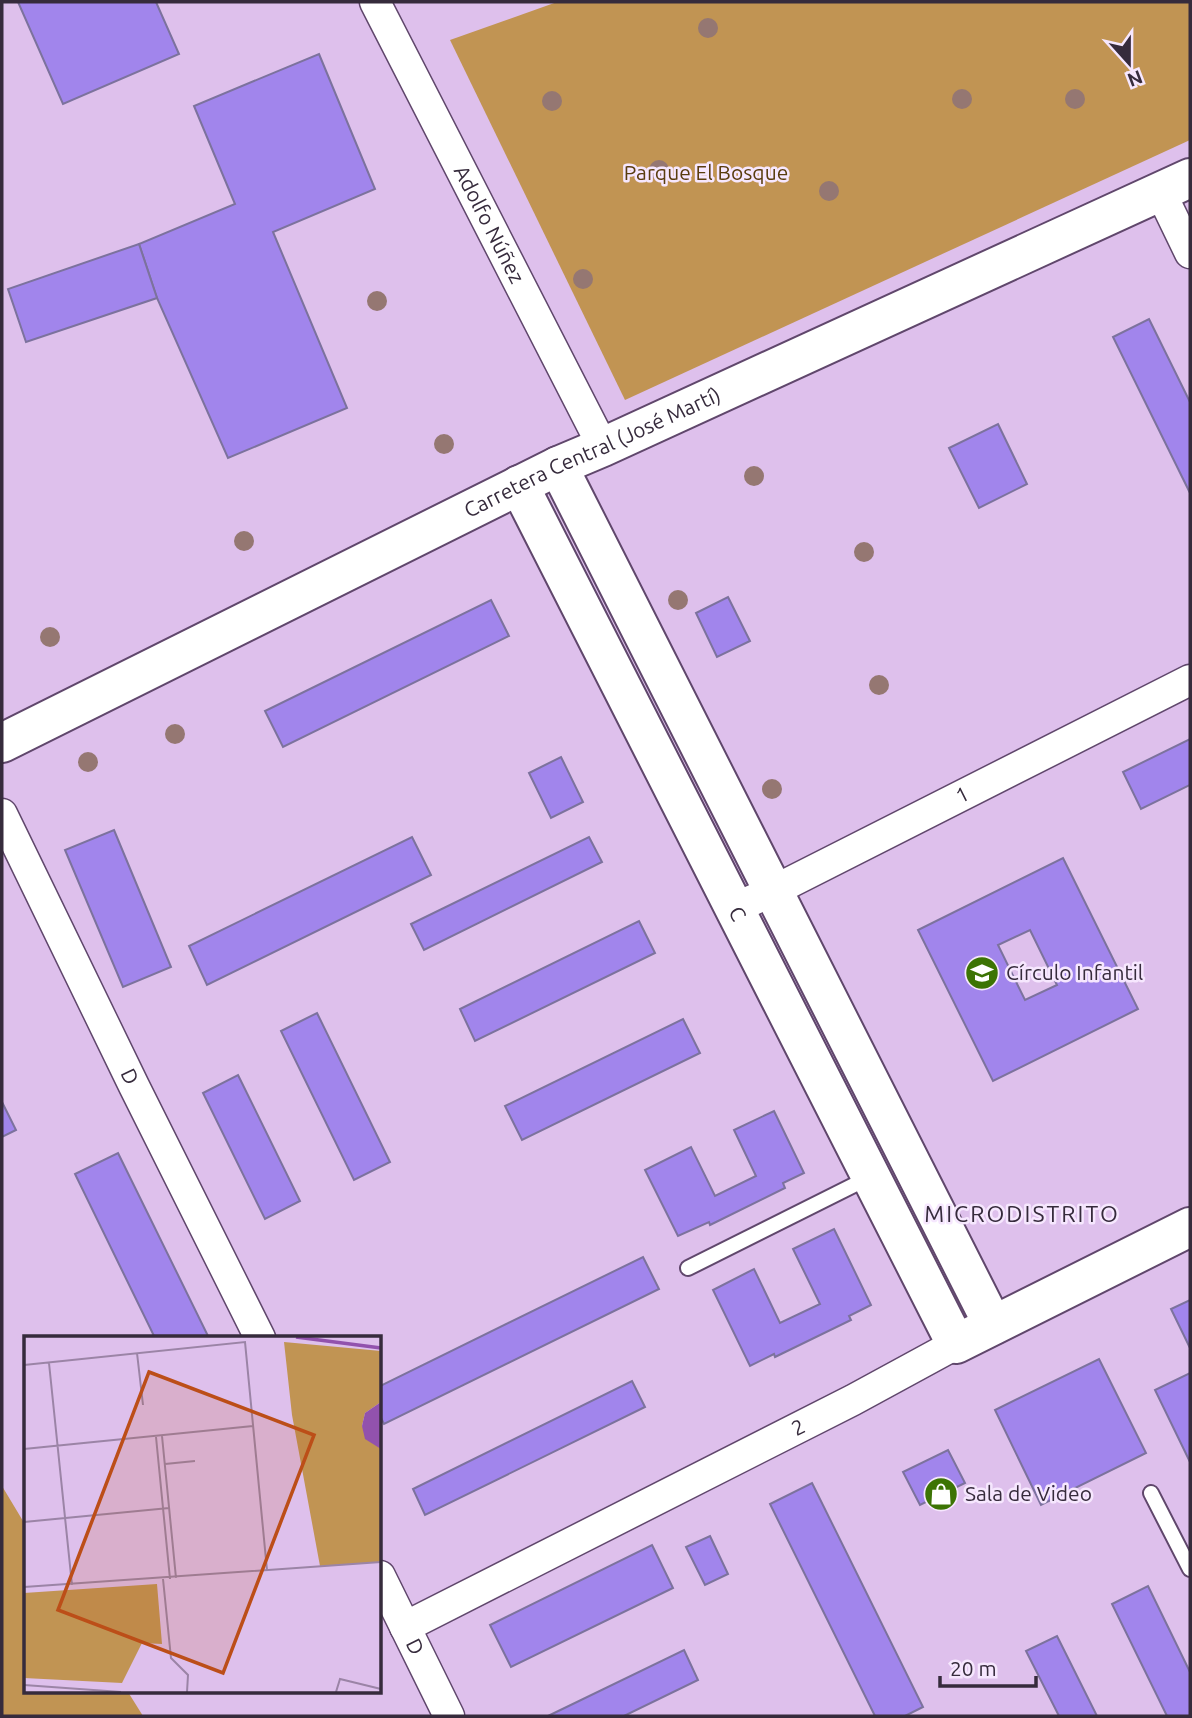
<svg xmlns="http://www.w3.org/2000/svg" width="1192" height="1718" font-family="Ubuntu,sans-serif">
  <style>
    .green { fill: #c19453 }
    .building { fill: #a185ec; stroke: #7c729d; stroke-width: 2; fill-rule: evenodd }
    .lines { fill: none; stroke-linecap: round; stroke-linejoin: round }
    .lane-casing { stroke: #60476c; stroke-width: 18 }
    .street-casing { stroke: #60476c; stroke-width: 33 }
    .secondary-casing { stroke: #60476c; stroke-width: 42 }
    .highway-casing { stroke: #60476c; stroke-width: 42 }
    .lane { stroke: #fff; stroke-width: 14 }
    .street { stroke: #fff; stroke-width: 30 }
    .secondary { stroke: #fff; stroke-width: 38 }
    .highway { stroke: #fff; stroke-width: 38 }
    .tree { fill: #957772 }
    .labels { text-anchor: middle; stroke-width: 5; stroke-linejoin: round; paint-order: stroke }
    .park-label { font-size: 21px; fill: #593c0e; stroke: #f6e7fe }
    .street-label { font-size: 21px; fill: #362b3c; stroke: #f6e7fe }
    .poi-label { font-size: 21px; fill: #362b3c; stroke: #f6e7fe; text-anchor: start }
    .neighbourhood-label { font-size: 23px; letter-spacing: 2px; fill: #362b3c; stroke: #f6e7fe }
    .inset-river { fill: none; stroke: #9252ad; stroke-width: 3.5 }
    .inset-road { fill: none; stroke: #9b84a6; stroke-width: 2 }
    .view { fill: #bc4e18; fill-opacity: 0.15; stroke: #bc4e18; stroke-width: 3.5 }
    .inset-edge { fill: none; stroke: #362b3c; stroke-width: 3.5 }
  </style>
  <rect width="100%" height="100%" fill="#dec0ec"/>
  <g class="green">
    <path d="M557 2H1190V140L625 400 450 40Z"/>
    <path d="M2 1486 26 1526V1692H128L143 1716H2Z"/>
  </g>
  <g class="building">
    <path d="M18 2H156L179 54 63 104Z"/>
    <path d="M319 54 375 189 273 232 347 408 228 458 157 298 139 244 235 204 194 106Z"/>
    <path d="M139 244 157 298 26 342 8 289Z"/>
    <path d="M1149 319 1190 402V493L1113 337Z"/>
    <path d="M998 424 1027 484 979 508 949 448Z"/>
    <path d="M728 597 750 641 717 657 696 613Z"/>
    <path d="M491 600 509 636 283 747 265 711Z"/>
    <path d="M1190 739V785L1141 809 1123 772Z"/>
    <path d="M561 757 583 802 551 818 529 773Z"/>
    <path d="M114 830 171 967 123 987 65 850Z"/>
    <path d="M412 837 431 875 207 985 189 946Z"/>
    <path d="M589 837 602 862 424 950 411 924Z"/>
    <path d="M1063 858 1138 1009 993 1081 918 930ZM1030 930 1057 985 1025 1000 998 945Z"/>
    <path d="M639 921 655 953 475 1041 460 1009Z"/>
    <path d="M317 1013 390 1162 354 1180 281 1031Z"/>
    <path d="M683 1019 700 1053 522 1140 505 1106Z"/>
    <path d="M238 1075 300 1201 265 1219 203 1093Z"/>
    <path d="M2 1102 16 1130 2 1137Z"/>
    <path d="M774 1111 804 1173 783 1183 785 1188 710 1225 709 1222 678 1236 645 1170 691 1147 715 1196 756 1176 734 1130Z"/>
    <path d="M118 1153 209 1338H155L75 1174Z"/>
    <path d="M834 1229 871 1305 849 1316 851 1320 775 1357 774 1354 750 1366 713 1290 754 1269 780 1323 820 1304 793 1249Z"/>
    <path d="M643 1257 659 1289 384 1424 380 1416V1386Z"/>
    <path d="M1190 1300V1348L1171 1309Z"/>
    <path d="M1099 1359 1146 1453 1041 1505 995 1410Z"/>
    <path d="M1190 1373V1462L1155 1390Z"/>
    <path d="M632 1381 645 1407 425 1515 413 1489Z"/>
    <path d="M948 1450 965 1483 920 1505 903 1472Z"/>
    <path d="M812 1483 923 1707 905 1716H875L770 1504Z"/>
    <path d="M710 1536 728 1574 705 1585 686 1547Z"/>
    <path d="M652 1545 673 1588 511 1667 490 1625Z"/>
    <path d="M1148 1586 1190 1672V1716H1167L1112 1604Z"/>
    <path d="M1057 1636 1097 1716H1059L1026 1651Z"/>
    <path d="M684 1650 698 1680 624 1716H548Z"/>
  </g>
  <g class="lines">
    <g class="lane-casing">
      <g id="lane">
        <path d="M688 1268 870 1177"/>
        <path d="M1151 1493 1190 1569"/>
      </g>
    </g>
    <g class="street-casing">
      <g id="street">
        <path id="s1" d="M375 2 603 447"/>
        <path d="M1160 191 1190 253"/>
        <path id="s2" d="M2 814 134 1086 260 1338"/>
        <path id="s3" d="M735 908 773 891 1190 680"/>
        <path id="s4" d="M380 1576 449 1716"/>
        <path id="s5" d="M405 1627 853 1400 956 1344"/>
      </g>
    </g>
    <g class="secondary-casing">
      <g id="secondary">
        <path d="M558 466 993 1325"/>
        <path id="s6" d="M519 485 956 1344 1190 1227"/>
      </g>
    </g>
    <g class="highway-casing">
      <g id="highway">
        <path id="s7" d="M2 743 558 466 603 447 1190 178"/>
      </g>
    </g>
    <use href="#lane" class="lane"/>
    <use href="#street" class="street"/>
    <use href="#secondary" class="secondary"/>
    <use href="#highway" class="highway"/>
  </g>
  <g class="tree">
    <circle cx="708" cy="28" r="10"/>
    <circle cx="962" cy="99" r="10"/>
    <circle cx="1075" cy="99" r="10"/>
    <circle cx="552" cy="101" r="10"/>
    <circle cx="659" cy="170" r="10"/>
    <circle cx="829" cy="191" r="10"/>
    <circle cx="583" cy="279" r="10"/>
    <circle cx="377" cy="301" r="10"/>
    <circle cx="444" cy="444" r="10"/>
    <circle cx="754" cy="476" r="10"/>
    <circle cx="244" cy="541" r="10"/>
    <circle cx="864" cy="552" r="10"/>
    <circle cx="678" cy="600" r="10"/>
    <circle cx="50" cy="637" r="10"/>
    <circle cx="879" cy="685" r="10"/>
    <circle cx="175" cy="734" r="10"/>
    <circle cx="88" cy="762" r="10"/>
    <circle cx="772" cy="789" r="10"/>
  </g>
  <defs>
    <g id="school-disc" transform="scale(1.75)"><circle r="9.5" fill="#3c7404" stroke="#f6e7fe"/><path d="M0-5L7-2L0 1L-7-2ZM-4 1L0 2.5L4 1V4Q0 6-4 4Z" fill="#fff"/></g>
    <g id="shop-disc" transform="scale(1.75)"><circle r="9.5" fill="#3c7404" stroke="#f6e7fe"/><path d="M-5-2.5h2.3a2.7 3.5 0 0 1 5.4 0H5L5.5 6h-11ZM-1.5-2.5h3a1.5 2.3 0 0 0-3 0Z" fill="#fff"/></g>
  </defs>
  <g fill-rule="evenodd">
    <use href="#school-disc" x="982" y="973"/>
    <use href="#shop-disc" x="941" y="1494"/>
  </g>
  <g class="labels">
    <g class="park-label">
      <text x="706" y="180">Parque El Bosque</text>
    </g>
    <g class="street-label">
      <text dy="7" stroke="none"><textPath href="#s1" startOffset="250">Adolfo Núñez</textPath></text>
      <text dy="7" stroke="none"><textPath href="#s7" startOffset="658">Carretera Central (José Martí)</textPath></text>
      <text dy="7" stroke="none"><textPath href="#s3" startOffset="254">1</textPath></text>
      <text dy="7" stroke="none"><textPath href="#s6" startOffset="481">C</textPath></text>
      <text dy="7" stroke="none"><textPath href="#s2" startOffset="292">D</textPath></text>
      <text dy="7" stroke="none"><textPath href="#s5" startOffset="441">2</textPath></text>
      <text dy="7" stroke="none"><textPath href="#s4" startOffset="79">D</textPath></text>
    </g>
    <g class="poi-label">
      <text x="1006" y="980">Círculo Infantil</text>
      <text x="965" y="1501">Sala de Video</text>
    </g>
    <g class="neighbourhood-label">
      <text x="1022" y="1222">MICRODISTRITO</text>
    </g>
  </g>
  <g transform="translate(24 1336)">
    <rect width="357" height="357" fill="#dec0ec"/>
    <path d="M260 6 357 15V66L341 77 338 90 357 113V226L296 230 268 79ZM133 248 138 308 118 307 98 347 0 342V257Z" fill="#c19453"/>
    <path d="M357 66V113L341 103 338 90 341 77Z" fill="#9252ad"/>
    <path class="inset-river" d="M272 1 357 12"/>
    <path class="inset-road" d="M113 17 119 69M25 27 48 249M0 29 221 6 243 234M138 100 152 242M132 101 146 243M0 113 229 90M141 128 171 125M0 186 145 172M139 243 147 322 164 339 163 356M0 251 357 226M0 349 97 356M312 356 316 343 357 353"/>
    <path class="view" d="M125 36 290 99 199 337 34 274Z"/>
    <rect width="357" height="357" class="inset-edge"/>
  </g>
  <rect width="1192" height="1718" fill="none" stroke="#362b3c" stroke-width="7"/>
  <g transform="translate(1129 63) rotate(159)" stroke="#f6e7fe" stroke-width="5" paint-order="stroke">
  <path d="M0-5L12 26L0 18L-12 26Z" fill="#362b3c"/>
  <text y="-10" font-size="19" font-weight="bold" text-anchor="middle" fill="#362b3c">N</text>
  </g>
  <path d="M940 1676v10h96v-10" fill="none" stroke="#362b3c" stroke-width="3.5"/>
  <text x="950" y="1676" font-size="21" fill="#362b3c" stroke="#f6e7fe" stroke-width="5" paint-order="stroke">20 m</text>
</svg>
